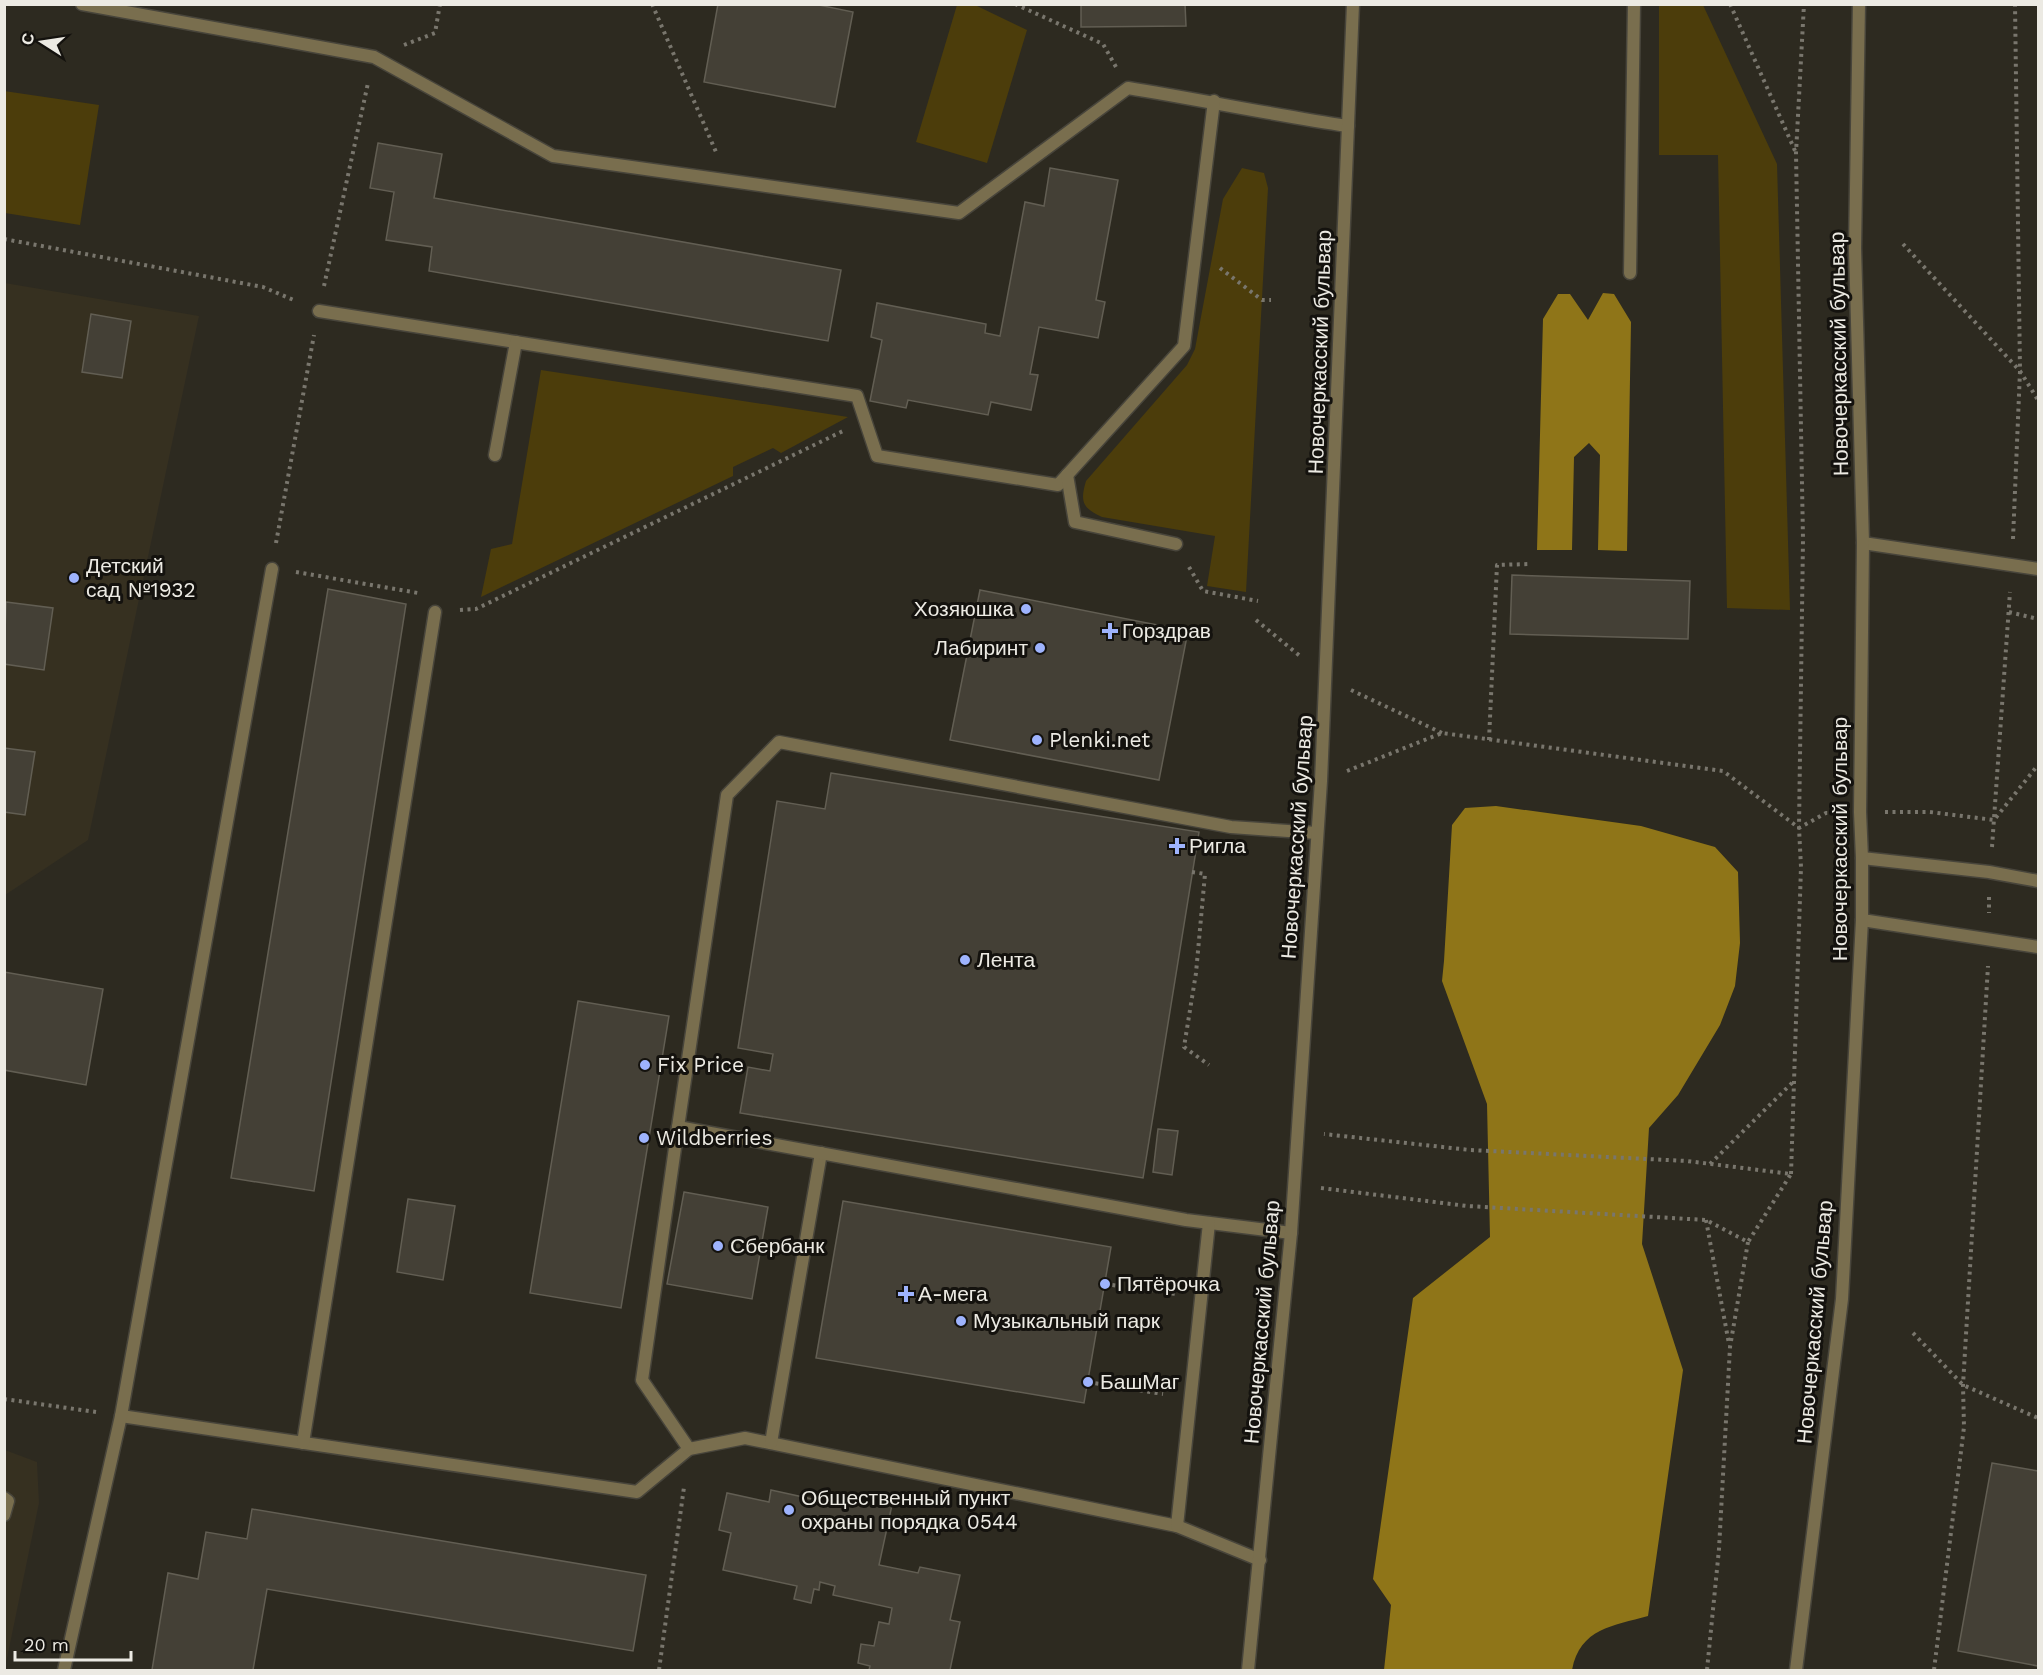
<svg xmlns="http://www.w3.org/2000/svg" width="2043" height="1675" font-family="'Work Sans',sans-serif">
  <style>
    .built { fill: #363020 }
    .green { fill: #4c3d0b }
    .water { fill: #8f7518 }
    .building { fill: #444036; stroke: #625e53; stroke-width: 1.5 }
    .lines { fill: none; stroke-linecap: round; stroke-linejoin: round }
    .service-casing { stroke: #48453b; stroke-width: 15 }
    .tertiary-casing { stroke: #48453b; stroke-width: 15 }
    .path { stroke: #79766d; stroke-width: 4; stroke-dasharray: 3 4.5; stroke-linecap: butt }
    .service { stroke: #796e4e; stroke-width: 12 }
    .tertiary { stroke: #796e4e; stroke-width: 12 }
    .poi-dot { fill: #9eb3fd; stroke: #14120e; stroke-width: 2 }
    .labels { text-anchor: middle; stroke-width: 6; stroke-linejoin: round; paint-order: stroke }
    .street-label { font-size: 21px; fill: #eceae3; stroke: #14120e }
    .poi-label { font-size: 21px; fill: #eceae3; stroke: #14120e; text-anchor: start }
  </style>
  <rect width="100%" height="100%" fill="#2d2a20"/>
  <g class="built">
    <path d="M5 283 199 316 88 840 5 895Z"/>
    <path d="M5 1450 37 1462 39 1503 5 1668Z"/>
  </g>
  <g class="green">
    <path d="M957 5H975L1027 30 987 163 916 142Z"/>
    <path d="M1659 5H1703L1777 164 1790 610 1727 608 1718 155H1659Z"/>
    <path d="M4 91 99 105 80 225 5 213Z"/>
    <path d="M1242 168 1264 173 1268 188 1246 592 1207 586 1215 536 1102 517C1082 508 1080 501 1086 481L1187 365 1195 349 1223 199Z"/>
    <path d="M541 370 848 417 781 453 773 448 733 467V476L481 597 491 549 512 544Z"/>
  </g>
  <g class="water">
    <path d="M1603 293 1614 294 1631 322 1627 551 1598 550 1600 455 1589 443 1574 457 1572 550H1537L1543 319 1558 294H1570L1588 320Z"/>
    <path d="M1496 806 1641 826 1715 847 1738 872 1740 943 1735 986 1720 1025 1678 1095 1649 1128 1642 1244 1683 1370 1648 1616C1613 1626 1580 1628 1572 1670H1384L1391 1605 1373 1579 1413 1298 1490 1237 1487 1104 1442 981 1444 961 1452 825 1465 808Z"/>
  </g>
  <g class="building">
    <path d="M718 4H814L853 12 835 107 704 82Z"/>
    <path d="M1081 4H1185L1186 26 1081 27Z"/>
    <path d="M378 143 442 154 434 198 841 270 828 341 429 271 432 247 386 240 394 192 370 188Z"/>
    <path d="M1050 168 1118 180 1096 300 1105 302 1098 338 1039 327 1030 374 1038 375 1031 410 991 402 988 415 908 400 906 408 870 401 882 340 871 337 877 303 986 324 985 333 1000 336 1025 202 1044 206Z"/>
    <path d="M91 314 131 321 122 378 82 372Z"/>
    <path d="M1512 575 1690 581 1688 639 1510 634Z"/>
    <path d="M328 589 406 604 314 1191 231 1178Z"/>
    <path d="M980 590 1188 631 1159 780 950 740Z"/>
    <path d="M6 602 53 608 44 670 4 664Z"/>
    <path d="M4 748 35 752 25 815 4 812Z"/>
    <path d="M831 773 1199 832 1143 1178 740 1113 748 1067 770 1071 773 1054 738 1048 777 801 825 809Z"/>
    <path d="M4 972 103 989 86 1085 4 1070Z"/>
    <path d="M578 1001 669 1016 621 1308 530 1293Z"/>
    <path d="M1158 1129 1178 1131 1172 1175 1153 1172Z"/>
    <path d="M684 1192 768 1207 752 1299 667 1284Z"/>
    <path d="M408 1199 455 1206 443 1280 397 1272Z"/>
    <path d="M843 1201 1111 1247 1084 1403 816 1358Z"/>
    <path d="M1992 1463 2038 1471V1666L1958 1651Z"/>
    <path d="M771 1490 849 1507 851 1496 892 1505 879 1565 918 1573 920 1567 960 1575 950 1620 960 1622 950 1670H869L870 1666 858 1663 861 1644 874 1646 879 1622 889 1624 892 1608 833 1595 835 1586 820 1582 819 1590 814 1589 811 1603 794 1599 797 1586 723 1570 731 1533 719 1530 727 1493 769 1502Z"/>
    <path d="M252 1509 646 1575 633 1651 267 1589 253 1670H152L168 1573 198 1579 206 1532 247 1539Z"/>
  </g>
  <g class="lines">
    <g class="service-casing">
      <g id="service">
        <path d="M82 4 374 57 553 156 959 213 1128 88C1202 100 1274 115 1348 126"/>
        <path d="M1630 273 1634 4"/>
        <path d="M319 311 857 396 877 456 1058 485 1184 346 1214 101"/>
        <path d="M495 455 516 342"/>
        <path d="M1067 475 1075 522 1176 544"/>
        <path d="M1863 543 2038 569"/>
        <path d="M1862 858 1989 872 2038 881"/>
        <path d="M1862 920 2038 947"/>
        <path d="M678 1127 727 795 779 742 1231 827 1317 833"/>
        <path d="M121 1416 637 1492 689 1449 745 1438 1177 1526 1260 1560"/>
        <path d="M303 1443 435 612"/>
        <path d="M771 1443 821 1153"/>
        <path d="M689 1449 642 1380 678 1127 1186 1220 1291 1233"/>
        <path d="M4 1498 8 1501 4 1515"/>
        <path d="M1177 1526 1209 1223"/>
        <path d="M64 1670 121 1416 272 569"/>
      </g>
    </g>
    <g class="tertiary-casing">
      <g id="tertiary">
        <path d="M1248 1670 1291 1233 1321 781 1353 4"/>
        <path d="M1796 1670 1842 1299 1862 920V858L1860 812 1863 543 1855 248 1859 4"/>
      </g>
    </g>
    <g class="path">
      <path d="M652 4 716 152"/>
      <path d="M1015 4 1103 44 1116 67"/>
      <path d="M1730 4 1796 153"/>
      <path d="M404 45 435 33 440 4"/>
      <path d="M4 239 263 287 296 301"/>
      <path d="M1903 244 2020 371 2038 400"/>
      <path d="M1220 268 1262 300H1271"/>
      <path d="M324 286 368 83"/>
      <path d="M2013 539 2020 371 2015 4"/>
      <path d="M276 543 314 335"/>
      <path d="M1189 567 1203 591 1258 601"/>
      <path d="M296 572 418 593"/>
      <path d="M460 610 476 609 843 431"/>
      <path d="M2009 612 2038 619"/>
      <path d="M1256 620 1300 656"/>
      <path d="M1351 690 1442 733"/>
      <path d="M1489 740 1497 565 1529 564"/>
      <path d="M1347 771 1442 733 1723 771 1799 828 1826 813H1835"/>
      <path d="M1885 812H1930L1994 820 2038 765"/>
      <path d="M1992 847 2010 592"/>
      <path d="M1192 872 1205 874 1196 973 1184 1047 1209 1065"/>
      <path d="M1989 897V913"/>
      <path d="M1710 1164 1794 1081"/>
      <path d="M1791 1174 1801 867 1799 828 1803 539 1796 153 1804 4"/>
      <path d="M1321 1188 1467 1206 1706 1220 1748 1242 1791 1174 1687 1161 1470 1150 1324 1134"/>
      <path d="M1706 1220 1729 1344"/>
      <path d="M1105 1284 1176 1294"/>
      <path d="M1913 1333 1963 1385 2038 1418"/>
      <path d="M1088 1382 1163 1394"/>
      <path d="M4 1399 96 1412"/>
      <path d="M659 1670 684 1487"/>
      <path d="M1707 1670 1719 1549 1730 1347 1748 1242"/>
      <path d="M1934 1670 1964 1427 1963 1385 1988 966"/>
    </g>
    <use href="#service" class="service"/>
    <use href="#tertiary" class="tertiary"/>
  </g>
  <g class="poi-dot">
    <circle cx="74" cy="578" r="6"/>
    <circle cx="1026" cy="609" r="6"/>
    <path d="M1107 622h6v6h6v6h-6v6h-6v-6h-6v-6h6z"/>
    <circle cx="1040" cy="648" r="6"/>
    <circle cx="1037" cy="740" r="6"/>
    <path d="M1174 837h6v6h6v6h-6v6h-6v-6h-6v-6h6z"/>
    <circle cx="965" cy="960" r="6"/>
    <circle cx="645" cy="1065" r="6"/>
    <circle cx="644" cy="1138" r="6"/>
    <circle cx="718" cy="1246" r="6"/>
    <circle cx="1105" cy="1284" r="6"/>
    <path d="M903 1285h6v6h6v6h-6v6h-6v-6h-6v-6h6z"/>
    <circle cx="961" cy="1321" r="6"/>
    <circle cx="1088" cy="1382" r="6"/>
    <circle cx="789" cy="1510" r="6"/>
  </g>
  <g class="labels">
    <g class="street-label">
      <text transform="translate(1320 352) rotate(-88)" y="7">Новочеркасский бульвар</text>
      <text transform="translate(1839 354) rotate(-91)" y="7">Новочеркасский бульвар</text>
      <text transform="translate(1297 837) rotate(-86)" y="7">Новочеркасский бульвар</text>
      <text transform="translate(1840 839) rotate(-90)" y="7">Новочеркасский бульвар</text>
      <text transform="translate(1262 1322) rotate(-85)" y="7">Новочеркасский бульвар</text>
      <text transform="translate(1815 1322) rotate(-85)" y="7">Новочеркасский бульвар</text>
    </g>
    <g class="poi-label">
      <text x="86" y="573">Детский<tspan x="86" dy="24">сад №1932</tspan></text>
      <text x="1014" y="616" text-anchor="end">Хозяюшка</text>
      <text x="1122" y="638">Горздрав</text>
      <text x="1028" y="655" text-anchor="end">Лабиринт</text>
      <text x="1049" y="747">Plenki.net</text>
      <text x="1189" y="853">Ригла</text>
      <text x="977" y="967">Лента</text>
      <text x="657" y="1072">Fix Price</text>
      <text x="656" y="1145">Wildberries</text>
      <text x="730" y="1253">Сбербанк</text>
      <text x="1117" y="1291">Пятёрочка</text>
      <text x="918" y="1301">А-мега</text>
      <text x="973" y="1328">Музыкальный парк</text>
      <text x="1100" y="1389">БашМаг</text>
      <text x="801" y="1505">Общественный пункт<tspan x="801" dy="24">охраны порядка 0544</tspan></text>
    </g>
  </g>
  <rect width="2043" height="1675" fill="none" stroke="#eceae3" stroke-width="12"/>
  <g transform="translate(42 42) rotate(282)" stroke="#14120e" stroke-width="4.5" paint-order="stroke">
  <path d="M0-4.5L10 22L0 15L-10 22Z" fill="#eceae3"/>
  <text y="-9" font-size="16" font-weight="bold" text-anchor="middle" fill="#eceae3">С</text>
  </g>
  <path d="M15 1651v9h116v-9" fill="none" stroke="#eceae3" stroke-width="3"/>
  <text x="24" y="1651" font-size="18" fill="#eceae3" stroke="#14120e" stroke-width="4.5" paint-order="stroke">20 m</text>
</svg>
